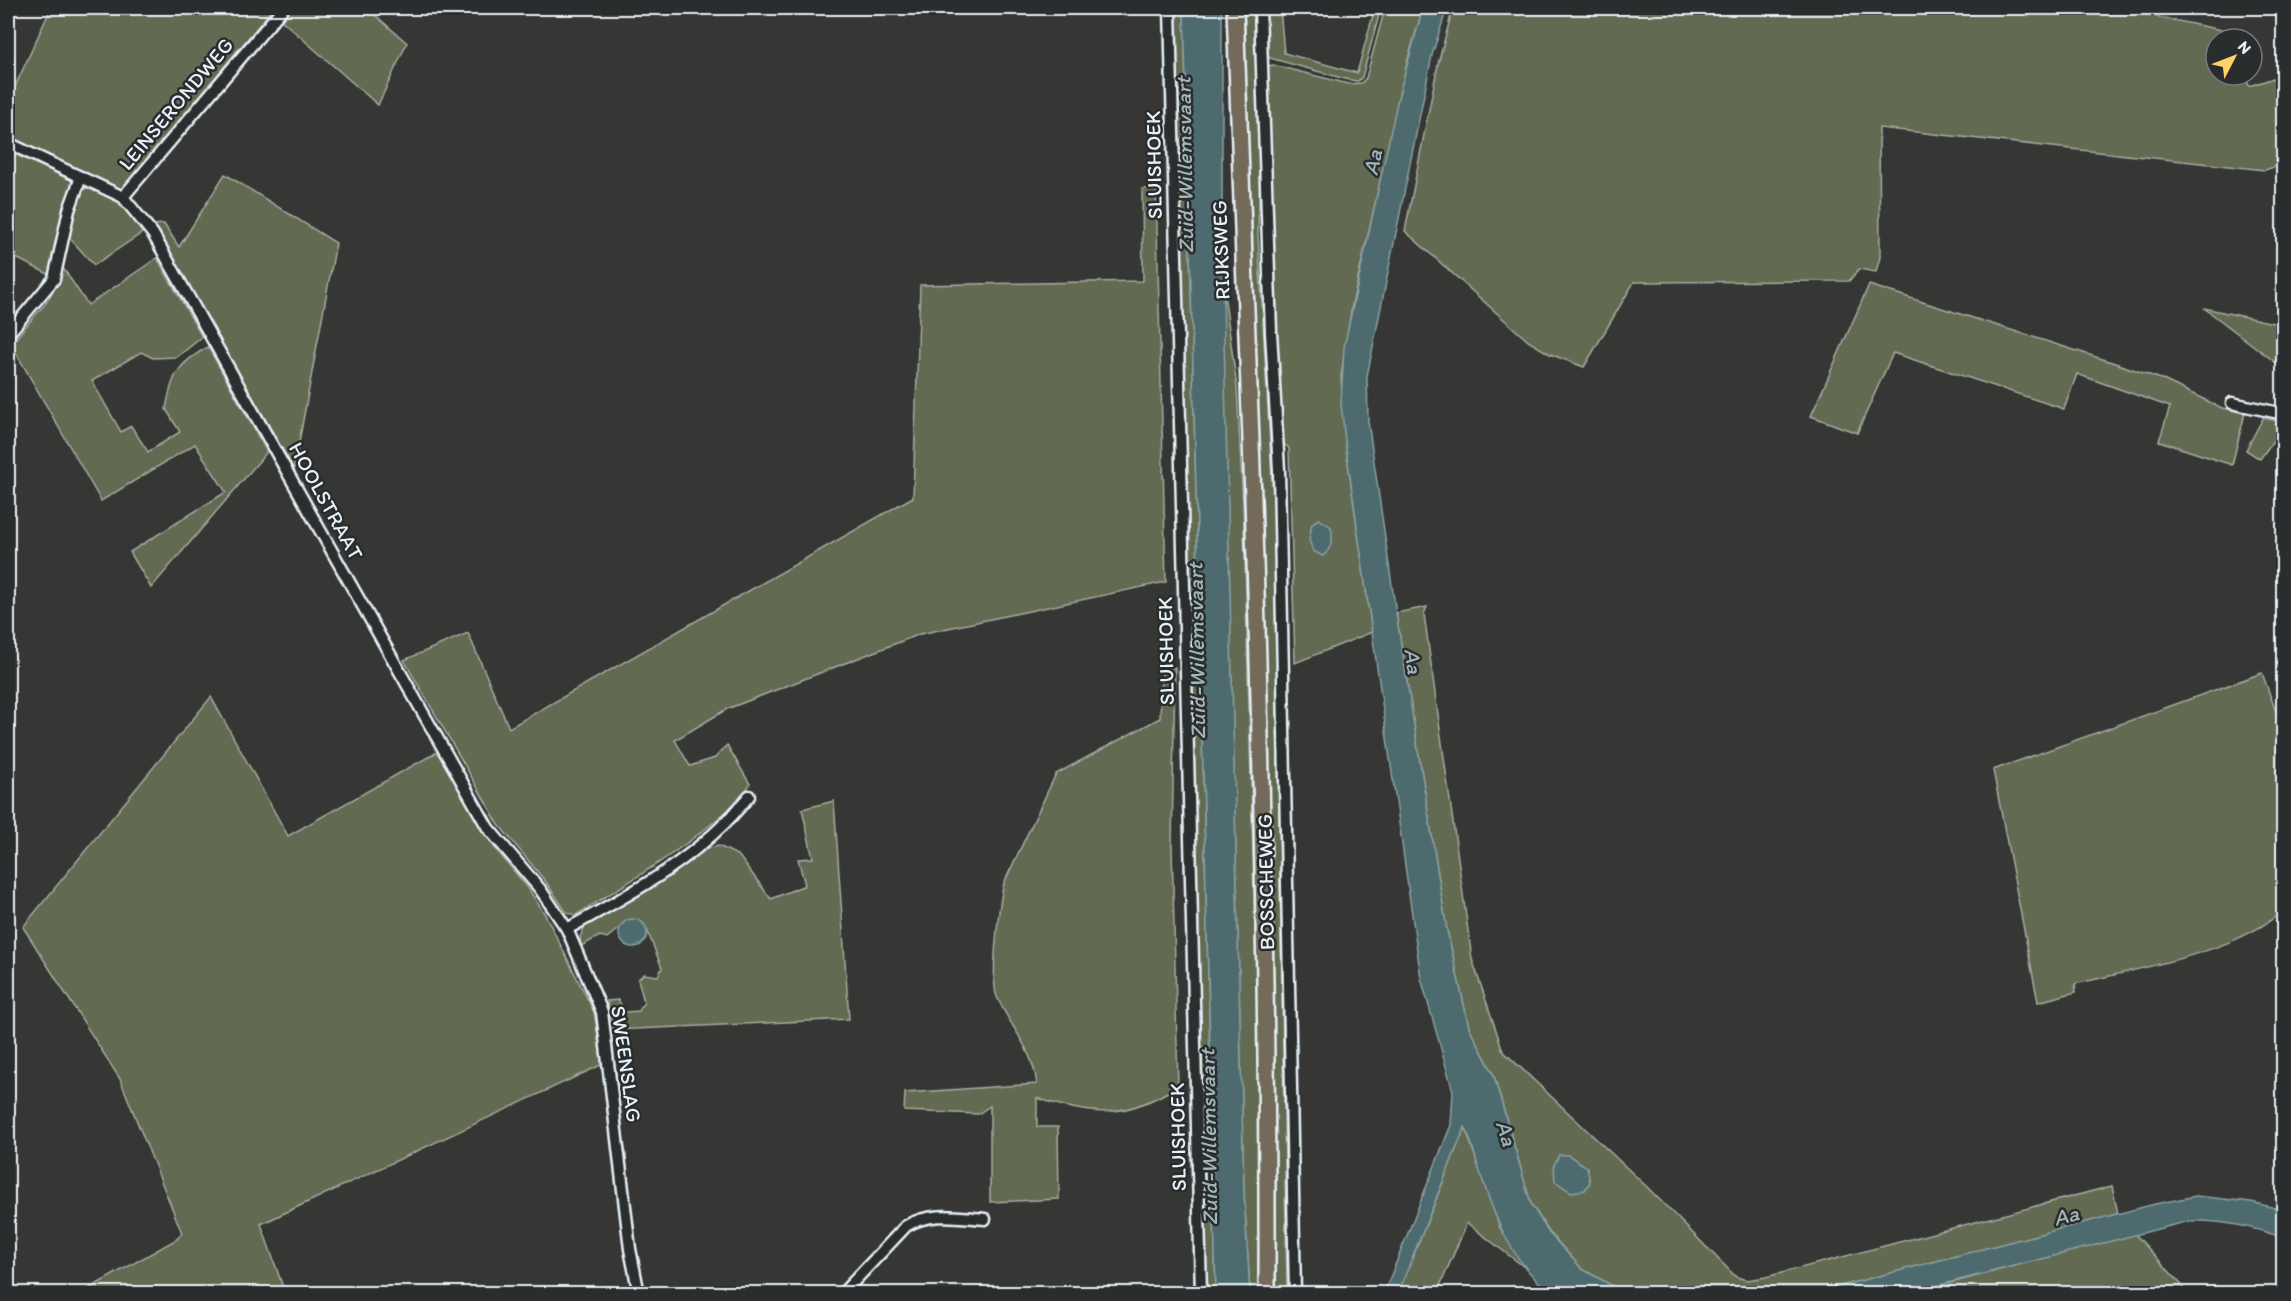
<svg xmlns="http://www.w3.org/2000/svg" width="2291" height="1301" font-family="Itim,sans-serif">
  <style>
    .green { fill: #626a51; stroke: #a5aea4; stroke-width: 1.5 }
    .water { fill: #4d6b6e; stroke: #8ba1a5; stroke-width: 1.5 }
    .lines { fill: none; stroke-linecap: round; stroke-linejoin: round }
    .street-casing { stroke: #e8f1f8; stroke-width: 15 }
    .primary-casing { stroke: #e8f1f8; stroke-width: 20 }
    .street { stroke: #2a2d2e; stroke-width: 10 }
    .primary { stroke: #736b5a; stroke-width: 15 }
    .labels { text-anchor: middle; stroke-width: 5; stroke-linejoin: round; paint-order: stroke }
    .street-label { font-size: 21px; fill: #e8f1f8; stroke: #2a2d2e }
    .water-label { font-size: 22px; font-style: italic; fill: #a2b5ba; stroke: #2a2d2e }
  </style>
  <rect width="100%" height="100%" fill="#363734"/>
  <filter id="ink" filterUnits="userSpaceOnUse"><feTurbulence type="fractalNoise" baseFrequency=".0167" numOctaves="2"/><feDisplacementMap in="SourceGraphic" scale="12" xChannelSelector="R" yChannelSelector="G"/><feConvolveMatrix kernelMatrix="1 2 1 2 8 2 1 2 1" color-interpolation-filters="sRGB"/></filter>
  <g filter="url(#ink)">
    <g class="green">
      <path d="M51 8H273L122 190 8 137V102Z"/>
      <path d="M290 8H367L407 43 378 105 280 19Z"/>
      <path d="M1173 8H1184L1216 1294 1205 1293Z"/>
      <path d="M1242 8H1257L1260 171 1258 235 1273 498 1276 637 1287 1294 1273 1293Z"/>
      <path d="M1263 8H1280L1284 53 1357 73 1375 8H1381L1362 77 1358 81 1349 80 1266 57Z"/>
      <path d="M1385 8H1423L1408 59 1352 305 1341 377 1345 441 1372 632 1295 663 1289 448 1282 442 1278 405 1265 67 1273 65 1348 84 1361 83 1366 78Z"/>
      <path d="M1453 8H2159L2158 17 2231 32 2234 39H2216V75H2245L2249 86 2283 75V164L2265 170 1879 128 1880 257 1876 272 1859 269 1849 281 1634 282 1584 367 1550 354 1528 341 1405 231 1438 64Z"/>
      <path d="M8 151 71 180 73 188 54 261 48 274 8 254Z"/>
      <path d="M225 174 336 243 294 469 154 225 164 224 179 247Z"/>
      <path d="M88 187 125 205 142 233 94 265 67 235 79 192Z"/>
      <path d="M1156 188 1166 582 920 634 727 709 675 740 690 766 715 758 727 745 750 784C741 800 728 810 715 821 672 857 624 885 576 915L567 913 546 882 499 825 404 660 468 633 509 728 913 497 920 285 1143 281 1142 189Z"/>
      <path d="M157 258 202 337 177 357 153 358 141 352 92 381 121 432 131 426 148 452 180 432 166 409C172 375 177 364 208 347L267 452 151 588 130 552 226 492 195 444 101 501 11 344 49 299 63 268 88 305Z"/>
      <path d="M1222 279 1237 387 1244 526 1258 1038 1259 1294 1250 1293 1244 1193Z"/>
      <path d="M1869 285 2115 363 2161 379 2222 408 2245 413 2232 465 2159 441 2170 407 2077 374 2064 409 1893 353 1857 433 1811 416Z"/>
      <path d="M2204 308 2283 325V368Z"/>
      <path d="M2263 418 2283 422V436L2278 434 2260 459 2246 450Z"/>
      <path d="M1427 607 1424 614 1472 959 1503 1051 1647 1187 1736 1277 1747 1280 1766 1277 2112 1186 2118 1214 1814 1293H1625L1582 1269 1549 1232 1531 1204 1493 1073 1469 1027 1447 930 1396 613Z"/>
      <path d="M1175 667 1172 846 1178 1086C1125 1119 1093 1117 1037 1098V1127H1058L1059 1199 990 1202V1106L978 1114 904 1111 905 1093 1037 1084C1032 1047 1012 1030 997 997 990 980 999 903 1004 883L1056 774 1160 718 1162 672Z"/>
      <path d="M2262 673 2283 731V910C2240 952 2135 969 2075 984L2076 992 2038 1002 1993 770Z"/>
      <path d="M211 697 288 836 437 752 494 847 528 888 546 916 594 1012 603 1064 261 1224 285 1293H81L177 1239 182 1233 120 1079 23 927Z"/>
      <path d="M834 801 849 1019 614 1030 607 1001 618 1000 626 1012 639 1011 644 1002 638 979 644 974 658 976 662 968 647 930 629 920 607 938 600 936 581 946 580 937 585 926 704 849 719 846 739 856 771 899 805 885 798 859 813 858 802 809Z"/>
      <path d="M1465 1127 1500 1228 1528 1270 1467 1223 1437 1293 1398 1294Z"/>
      <path d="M2135 1234 2189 1293 1909 1294Z"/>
    </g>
    <g class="water">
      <path d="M1184 8H1222V252L1244 1193 1250 1293H1216Z"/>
      <path d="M1423 8H1447L1432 55 1367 376 1368 421 1396 613 1447 930 1469 1027 1493 1073 1531 1204 1549 1233 1582 1269 1625 1293H1551C1510 1261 1493 1214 1478 1166 1474 1154 1471 1139 1465 1127L1398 1293H1384L1451 1125 1453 1091 1421 978 1345 441 1341 403 1344 347 1398 98Z"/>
      <path d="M1319 519 1331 527C1334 539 1332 548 1323 556L1313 551 1309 540 1312 523Z"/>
      <circle cx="633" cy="933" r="14"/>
      <path d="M1559 1155H1568L1587 1167 1590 1182 1585 1190 1571 1192 1555 1181 1554 1165Z"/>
      <path d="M2196 1196 2251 1202 2283 1210V1238C2252 1226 2223 1220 2189 1221L1909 1293H1814L2155 1204Z"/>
    </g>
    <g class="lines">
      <g class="street-casing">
        <g id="street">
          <path d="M1170 8 1201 1294"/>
          <path d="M1260 8 1271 332 1279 470 1295 1294"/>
          <path d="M8 143 123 197 153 234 488 828 540 889 567 929 602 1012 630 1249 639 1294"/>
          <path d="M123 197 283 8"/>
          <path d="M8 334 54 279 69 210 81 177"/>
          <path d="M2232 403 2284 414"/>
          <path d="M567 929C633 893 702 856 749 796"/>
          <path d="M842 1294 906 1226C931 1211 958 1217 985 1219"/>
        </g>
      </g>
      <g class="primary-casing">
        <path id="primary" d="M1235 8C1239 152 1246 296 1251 440 1261 725 1268 1009 1267 1294"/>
      </g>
      <use href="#street" class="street"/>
      <use href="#primary" class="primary"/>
    </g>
  </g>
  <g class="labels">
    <g class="street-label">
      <text transform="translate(176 104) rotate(-50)" y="7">LEINSERONDWEG</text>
      <text transform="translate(1154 165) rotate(-91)" y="7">SLUISHOEK</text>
      <text transform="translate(1221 250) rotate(-92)" y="7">RIJKSWEG</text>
      <text transform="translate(326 501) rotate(61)" y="7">HOOLSTRAAT</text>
      <text transform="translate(1166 651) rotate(-91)" y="7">SLUISHOEK</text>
      <text transform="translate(1266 882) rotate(-91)" y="7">BOSSCHEWEG</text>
      <text transform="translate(626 1064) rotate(82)" y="7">SWEENSLAG</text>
      <text transform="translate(1178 1137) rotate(-91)" y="7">SLUISHOEK</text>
    </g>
    <g class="water-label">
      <text transform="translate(1372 162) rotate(-78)" y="8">Aa</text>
      <text transform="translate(1184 165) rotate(-91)" y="8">Zuid-Willemsvaart</text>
      <text transform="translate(1196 651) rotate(-91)" y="8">Zuid-Willemsvaart</text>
      <text transform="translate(1414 661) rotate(82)" y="8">Aa</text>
      <text transform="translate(1507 1133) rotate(72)" y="8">Aa</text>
      <text transform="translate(1208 1137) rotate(-91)" y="8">Zuid-Willemsvaart</text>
      <text transform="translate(2066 1215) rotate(-15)" y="8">Aa</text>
    </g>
  </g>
  <rect width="2291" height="1301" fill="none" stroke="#2a2d2e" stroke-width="30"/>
  <rect x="15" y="15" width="2261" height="1271" fill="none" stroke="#e8f1f8" stroke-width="2" filter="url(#ink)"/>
  <g transform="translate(2234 57) rotate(48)"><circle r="28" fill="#2a2d2e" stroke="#767b7f" stroke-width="1.5"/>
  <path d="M0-4.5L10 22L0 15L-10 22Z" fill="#ffd166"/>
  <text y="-9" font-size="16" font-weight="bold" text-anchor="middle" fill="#e8f1f8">N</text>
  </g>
</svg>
